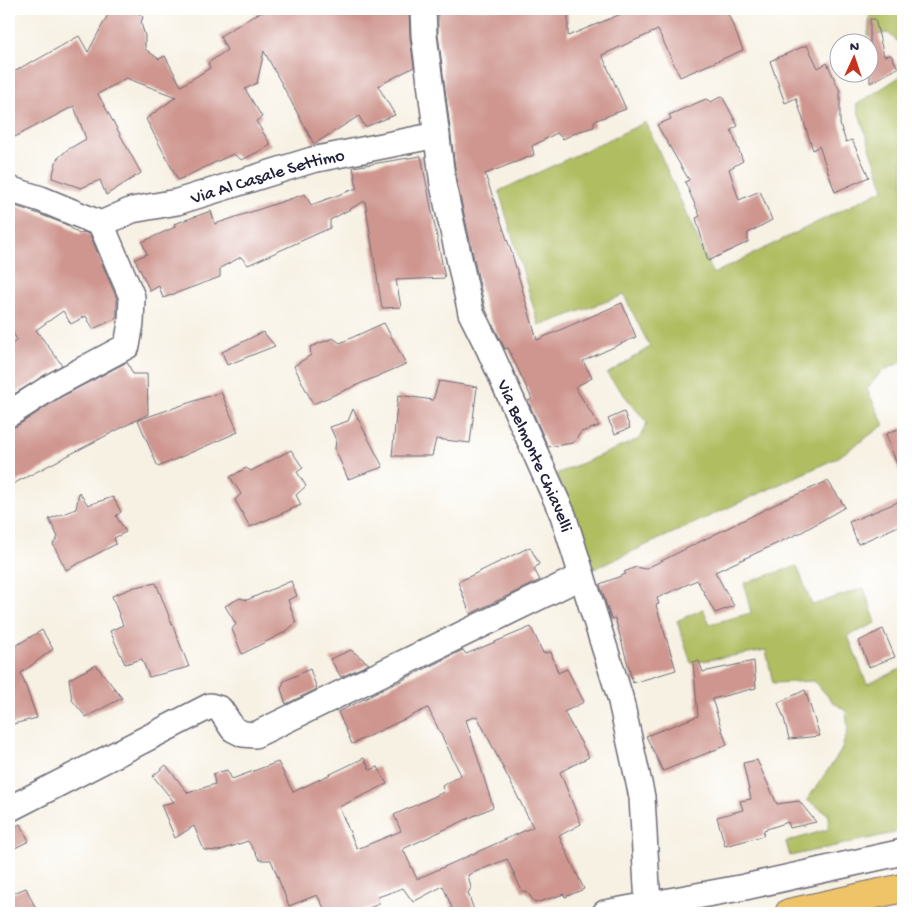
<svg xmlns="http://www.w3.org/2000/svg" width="912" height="922" font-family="'Gochi Hand',sans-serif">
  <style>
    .green { fill: #b0bd60; stroke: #69704e }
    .building { fill: #cf968f; fill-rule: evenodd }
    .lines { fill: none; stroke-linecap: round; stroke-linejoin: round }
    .minor-casing { stroke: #6d6a76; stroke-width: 28 }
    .major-casing { stroke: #6d6a76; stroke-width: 30 }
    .minor { stroke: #fff; stroke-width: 25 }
    .major { stroke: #efc469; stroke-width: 28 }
    .labels { text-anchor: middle; stroke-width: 5; stroke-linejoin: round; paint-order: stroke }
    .street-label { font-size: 18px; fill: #22223b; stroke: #fff }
  </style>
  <rect width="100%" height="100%" fill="#fff"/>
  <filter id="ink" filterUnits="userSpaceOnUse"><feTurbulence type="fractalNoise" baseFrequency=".02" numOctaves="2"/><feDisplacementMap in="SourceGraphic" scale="10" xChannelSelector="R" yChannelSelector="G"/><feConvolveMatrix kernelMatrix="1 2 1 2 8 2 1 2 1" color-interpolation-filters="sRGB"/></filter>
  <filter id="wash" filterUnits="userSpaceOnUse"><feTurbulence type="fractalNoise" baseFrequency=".0096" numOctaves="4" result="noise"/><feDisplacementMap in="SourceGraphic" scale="20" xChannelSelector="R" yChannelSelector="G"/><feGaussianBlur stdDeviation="1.12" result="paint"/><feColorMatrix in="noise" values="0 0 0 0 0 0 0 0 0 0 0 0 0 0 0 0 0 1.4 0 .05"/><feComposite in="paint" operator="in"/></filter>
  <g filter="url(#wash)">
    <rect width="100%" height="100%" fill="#f7f1e3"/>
    <g class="green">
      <path d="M877 9H903V48L902 45 888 33 868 36 870 12Z"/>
      <path d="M903 73V361L881 372 867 389 884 425 837 458 594 569 556 474 639 439 647 423 607 374 650 347 624 295 539 326 499 191 646 122 713 274 884 189 856 105 901 76Z"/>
      <path d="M797 566 812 605 864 588 876 623 848 636 867 684 903 668V831L790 856 786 842 829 829 828 814 807 800 841 751 848 729 846 711 833 702 814 681 773 683 766 650 691 663 677 621 703 609 710 624 751 613 744 583Z"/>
    </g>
    <g id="blocks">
      <g class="building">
        <path d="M111 9 137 12 143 17 141 23 145 36V49L159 59 165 56 181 86 210 68 208 63 227 50 220 36 257 14 273 9H409L410 37 414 67 378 86 395 115 365 127 359 116 314 144 264 51 257 83 245 89 262 117 256 121 271 145 242 160 233 154 178 180 146 119 176 97 126 78 98 94 141 173 106 195 100 180 81 188 52 178 57 159 67 150 86 139 74 106 9 140V75L32 61 33 62 79 36 88 52Z"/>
        <path d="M450 9H568V36L633 9H726L743 50 680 77 658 30 602 55 626 109 594 121V127L580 131 563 139 557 133 532 146 534 155 485 174 512 254 537 340 622 303 636 337 583 361 592 378 575 387 599 426 581 432 573 443 548 447 528 401 532 399 508 348 505 349 485 308 457 183 438 34V14Z"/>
        <path d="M870 19H875L884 56 891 55 898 68 870 83Z"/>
        <path d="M807 45 818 68 827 63 840 91V124L846 142 852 140 869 177 835 192 819 146 813 150 796 98 785 103 770 61Z"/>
        <path d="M722 96 738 126 731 130 743 161 729 169 739 200 760 191 772 220 748 233V242L708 261 696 218 700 216 685 182 689 180 657 125 671 119 669 115 706 99 711 102Z"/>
        <path d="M421 156 445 278 396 280 401 307 382 308 365 201 330 220V228L248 265 241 257 220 268V277L163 298 159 286 150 291 135 259 147 254 142 242 175 227 174 224 211 211 215 224 305 194 311 205 357 188 353 167Z"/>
        <path d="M9 204 36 213 65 224 79 234 84 232 90 235 117 299V318L93 329 86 316 71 324 63 311 36 330 62 365 9 397V346L17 340 9 326Z"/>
        <path d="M384 323 406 364 313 404 294 366 311 355 310 347 333 338 340 343Z"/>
        <path d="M263 332 275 346 227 365 222 352Z"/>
        <path d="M127 362 133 374H147L148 414 9 486V428L17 426 61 397Z"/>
        <path d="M439 381 477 387 470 443 436 439 432 456H392L398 395 433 400Z"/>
        <path d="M221 392 238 432 158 467 138 420Z"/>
        <path d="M353 409 383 467 348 479 335 449 336 440 330 427 348 421Z"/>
        <path d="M624 412 630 428 615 434 608 419Z"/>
        <path d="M903 427V476H901L886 434Z"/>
        <path d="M291 450 303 468 297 472 306 486 296 495 301 505 250 527 235 500 241 494 230 477 246 468 251 471Z"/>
        <path d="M828 481 845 507 802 532 715 572 734 606 715 613 697 580 657 598 659 604 656 605 676 670 633 683 615 618 611 619 600 584 626 574 624 572 636 567 645 569 784 500Z"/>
        <path d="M79 492 88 505 113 497 121 512 116 516 126 532 114 538 116 544 66 570 53 544 58 537 49 519 76 509Z"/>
        <path d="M903 500V524L858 544 849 522Z"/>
        <path d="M530 547 539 564 534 569 540 580 470 614 458 582Z"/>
        <path d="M291 581 297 596 288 600 296 623 285 632 242 654 232 629 236 624 225 606 240 598 247 600Z"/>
        <path d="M156 583 189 667 149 677 142 659 125 664 110 631 123 625 112 596 135 587Z"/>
        <path d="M531 627 543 653 551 652 558 673 567 669 584 702 564 712 589 757 560 772 581 824 559 836 584 889 565 897 564 894 535 903 527 892 522 891 507 859 468 875 471 888 468 893 475 913H454L443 886 413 902 403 888 378 897 379 904 356 913H327L317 895 289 906 271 860H260L248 841 218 851 204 850 194 826 175 838 161 805 174 802 153 776 166 765 188 793 215 784 213 774 227 770 232 779 278 762 293 792 364 758 370 770 378 767 387 784 339 807 357 849 401 831 394 815 444 792 442 786 461 775 428 708 352 744 338 712 463 650 466 654ZM477 716 533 827 417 879 403 849 493 807 466 720Z"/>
        <path d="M883 629 895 657 869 667 859 641Z"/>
        <path d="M42 630 53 649 21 673 37 718 9 725V645H11L12 648Z"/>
        <path d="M351 650 369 664 341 677 330 659Z"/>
        <path d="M699 661 703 672 754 661 756 688 712 699 727 745 663 771 646 736 698 716 693 662Z"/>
        <path d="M96 665 122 698 86 717 72 700 69 679Z"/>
        <path d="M310 669 317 689 286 704 281 689 284 681Z"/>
        <path d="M805 690 820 736 789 739 784 718 778 703Z"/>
        <path d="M757 760 777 804 799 801 816 822 790 828 788 822 764 830 763 836 725 846 717 817 743 810 740 801 751 799 743 763Z"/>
        <path d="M20 824 29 841 9 851V830Z"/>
        <path d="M26 888 38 913H9V895Z"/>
      </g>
    </g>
  </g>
  <g filter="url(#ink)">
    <use href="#blocks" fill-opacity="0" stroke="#6d6a76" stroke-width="1"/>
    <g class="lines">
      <g class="minor-casing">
        <g id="minor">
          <path id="s1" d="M423 9 424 35 443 185 471 313 489 349 563 515 620 697 642 797 648 905"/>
          <path d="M9 189 41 199 101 224 132 297 131 323 127 346 54 385 9 414"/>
          <path id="s2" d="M101 224 132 210 177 202 312 160 437 135"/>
          <path d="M9 809 210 706 220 709 233 729 243 734 255 735 582 576"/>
          <path d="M605 913 745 887 903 852"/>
        </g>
      </g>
      <g class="major-casing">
        <path id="major" d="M789 913 903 888"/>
      </g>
      <use href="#minor" class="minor"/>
      <use href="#major" class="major"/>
    </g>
  </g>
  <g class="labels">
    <g class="street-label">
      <text dy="6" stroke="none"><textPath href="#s2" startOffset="174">Via Al Casale Settimo</textPath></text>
      <text dy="6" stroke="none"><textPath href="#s1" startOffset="465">Via Belmonte Chiavelli</textPath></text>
    </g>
  </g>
  <rect width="912" height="922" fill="none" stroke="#fff" stroke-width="30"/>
  <g transform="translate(854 58) rotate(3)"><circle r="24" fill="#ffffff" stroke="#a7a7b1"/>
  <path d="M0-4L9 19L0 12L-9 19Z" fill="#c8321e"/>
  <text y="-8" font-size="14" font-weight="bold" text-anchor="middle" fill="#22223b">N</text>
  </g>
</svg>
